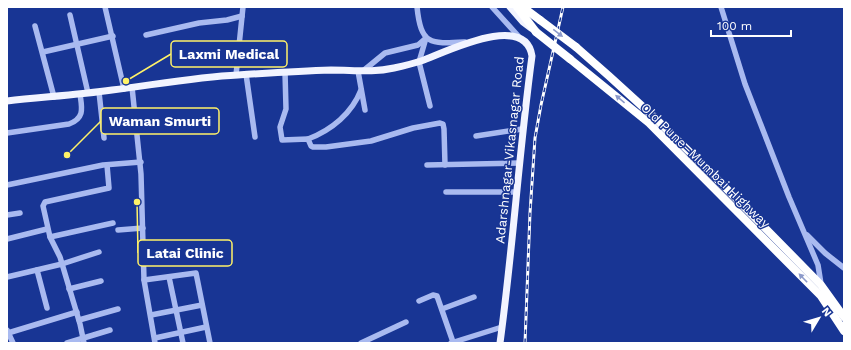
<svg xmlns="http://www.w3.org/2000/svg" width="851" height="350" font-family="'Work Sans',sans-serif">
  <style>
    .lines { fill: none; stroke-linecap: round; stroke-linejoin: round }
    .minor { stroke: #a9baf0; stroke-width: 5.5 }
    .major { stroke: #f2f4ff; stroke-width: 7 }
    .highway { stroke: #fff; stroke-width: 8 }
    .rail-casing { stroke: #fff; stroke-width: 3 }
    .rail { stroke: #183594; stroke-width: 1.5; stroke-dasharray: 4.5; stroke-linecap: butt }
    .highway-bridge { stroke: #fff; stroke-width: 8 }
    .oneway { fill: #8c9aca }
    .labels { text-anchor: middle; stroke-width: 3; stroke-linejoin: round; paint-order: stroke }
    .street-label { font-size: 13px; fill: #fff; stroke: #183594 }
    .leader { fill: none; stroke: #fff268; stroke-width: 1.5 }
    .callout-dot { fill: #fff268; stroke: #183594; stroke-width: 1.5 }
    .callout { fill: #183594; stroke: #fff268; stroke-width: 1.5 }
    .callout-label { font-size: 14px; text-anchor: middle; font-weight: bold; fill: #fff }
  </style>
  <rect width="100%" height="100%" fill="#183594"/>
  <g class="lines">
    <g class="minor">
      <path d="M105 7 124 89"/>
      <path d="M417 7C421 45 430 44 465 42"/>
      <path d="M492 7 521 39"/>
      <path d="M721 7 745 84 789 197 818 265 821 284"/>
      <path d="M70 15 88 93"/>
      <path d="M35 26 54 97"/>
      <path d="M146 35 199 23 227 20 242 16"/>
      <path d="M426 38 419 62 430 106"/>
      <path d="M43 52 113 36"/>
      <path d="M358 71 365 110"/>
      <path d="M363 71 385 53 418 45 426 38"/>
      <path d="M285 72 286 109 280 127 282 140 308 139 311 146 313 147H326L371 141 413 128 440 123 443 124 444 129 445 165"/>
      <path d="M246 74 255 137"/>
      <path d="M236 75 243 7"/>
      <path d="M132 87 141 174 144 280 155 343"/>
      <path d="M99 92 104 138"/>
      <path d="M7 133 69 124C85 118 82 108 80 94"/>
      <path d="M476 136 522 129"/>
      <path d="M308 139C332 130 352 113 361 90"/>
      <path d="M427 165 519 163"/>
      <path d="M7 185 103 165 141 162"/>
      <path d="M446 192H516"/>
      <path d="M7 215 20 213"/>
      <path d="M118 230 143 228"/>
      <path d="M807 235 825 253 844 268"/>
      <path d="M50 237 113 223"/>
      <path d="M7 239 47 229"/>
      <path d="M37 270 47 308"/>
      <path d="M7 277 62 264 99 252"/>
      <path d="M169 277 183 343"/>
      <path d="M144 280 196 273 210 343"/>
      <path d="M69 289 101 281"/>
      <path d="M419 301 433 295 437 296 453 342"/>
      <path d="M442 309 474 297"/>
      <path d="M151 315 202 305"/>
      <path d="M79 320 118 309"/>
      <path d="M7 330 13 343"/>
      <path d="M8 333 77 312"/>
      <path d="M155 338 206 327"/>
      <path d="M67 343 110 330"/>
      <path d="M84 343 80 324 60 257 50 237 43 206 45 202 109 188 107 165"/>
      <path d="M361 343 406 322"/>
      <path d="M451 343 502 327"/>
    </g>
    <g class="major">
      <path d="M510 7 523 22 531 28"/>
      <path d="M7 101C42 97 77 95 112 90 153 85 196 77 238 75 269 73 300 71 331 70 354 70 372 73 394 68 403 66 412 64 421 61 444 53 525 11 532 56 519 152 513 248 500 343"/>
    </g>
    <g class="highway">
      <path d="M517 7 536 32"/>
      <path d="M525 7 528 11 540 20"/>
      <path d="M576 47 609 76 654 117 716 178 821 285 844 317"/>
      <path d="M570 59 649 123 821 296 844 331"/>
    </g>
    <g class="rail-casing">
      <path id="rail" d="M525 343 530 213 535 138 541 105 563 7"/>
    </g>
    <use href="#rail" class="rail"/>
    <g class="highway-bridge">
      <path d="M540 20 576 47"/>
      <path d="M536 32 570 59"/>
    </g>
  </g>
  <defs><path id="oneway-solid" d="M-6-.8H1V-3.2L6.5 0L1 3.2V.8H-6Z"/></defs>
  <g class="oneway">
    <use href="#oneway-solid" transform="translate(558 33) rotate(38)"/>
    <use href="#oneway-solid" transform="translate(620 99) rotate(-140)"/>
    <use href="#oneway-solid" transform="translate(803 278) rotate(-134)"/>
  </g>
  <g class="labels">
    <g class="street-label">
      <text transform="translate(509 150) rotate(-84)" y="5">Adarshnagar-Vikasnagar Road</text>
      <text transform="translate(706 165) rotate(44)" y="5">Old Pune–Mumbai Highway</text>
    </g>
  </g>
  <path class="leader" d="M126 81L171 54M67 155L101 121M137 202L138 253"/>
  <g class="callout-dot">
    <circle cx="126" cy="81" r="4"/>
    <circle cx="67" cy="155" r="4"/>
    <circle cx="137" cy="202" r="4"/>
  </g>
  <g class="callout">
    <rect x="171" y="41" width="116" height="26" rx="4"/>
    <rect x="101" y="108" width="118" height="26" rx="4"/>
    <rect x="138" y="240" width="94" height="26" rx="4"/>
  </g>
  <g class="callout-label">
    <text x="229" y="59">Laxmi Medical</text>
    <text x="160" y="126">Waman Smurti</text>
    <text x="185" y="258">Latai Clinic</text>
  </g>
  <rect width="851" height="350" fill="none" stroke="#ffffff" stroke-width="16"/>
  <g transform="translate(819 318) rotate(52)" stroke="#183594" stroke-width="3" paint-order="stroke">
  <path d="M0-3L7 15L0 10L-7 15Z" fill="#ffffff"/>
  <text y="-6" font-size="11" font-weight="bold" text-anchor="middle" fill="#ffffff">N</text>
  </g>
  <path d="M711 30v6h80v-6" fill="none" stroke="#ffffff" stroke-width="2"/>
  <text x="717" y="30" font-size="12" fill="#ffffff" stroke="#183594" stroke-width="3" paint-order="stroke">100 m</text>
</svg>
